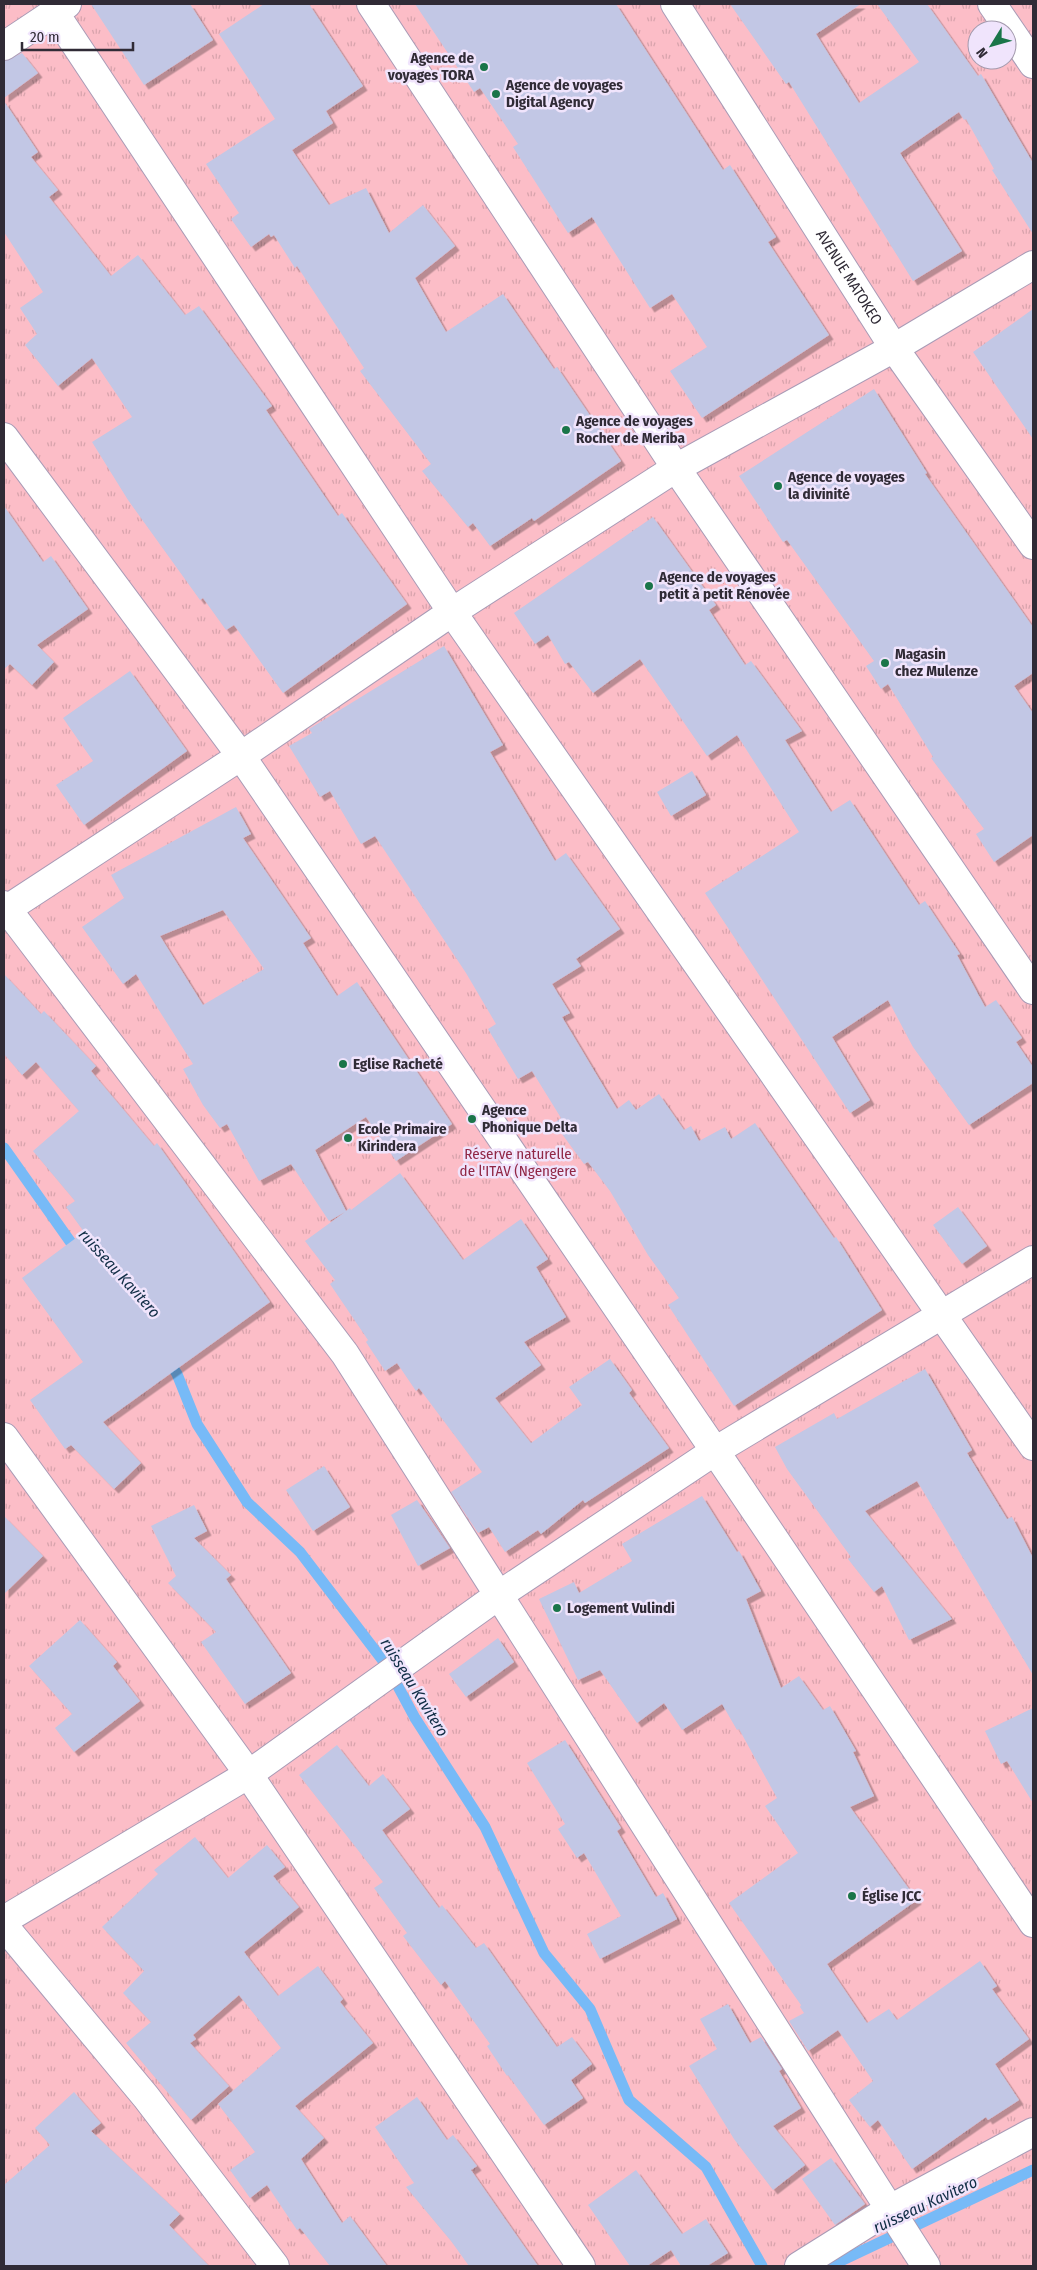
<svg xmlns="http://www.w3.org/2000/svg" width="1037" height="2270" font-family="'Fira Sans Condensed',sans-serif">
  <style>
    .grass { fill: url(#grass-tufts); fill-rule: evenodd }
    .lines { fill: none; stroke-linecap: round; stroke-linejoin: round }
    .stream { stroke: #77baf7; stroke-width: 11 }
    .building { fill: #c2c7e5; fill-rule: evenodd; filter: url(#shadow) }
    .minor-casing { stroke: #a99bb6; stroke-width: 30 }
    .minor { stroke: #fff; stroke-width: 28 }
    .poi-dot { fill: #1a7549; stroke: #f0e4fc; stroke-width: 2 }
    .labels { text-anchor: middle; stroke-width: 5; stroke-linejoin: round; paint-order: stroke }
    .poi-label { font-size: 15px; font-weight: bold; fill: #302b36; stroke: #f0e4fc; text-anchor: start }
    .street-label { font-size: 15px; fill: #302b36; stroke: #f0e4fc }
    .park-label { font-size: 15px; fill: #902745; stroke: #f0e4fc }
    .water-label { font-size: 16px; font-style: italic; fill: #102d45; stroke: #f0e4fc }
  </style>
  <defs>
    <pattern id="grass-tufts" width="24" height="20" patternUnits="userSpaceOnUse" patternTransform="scale(1.25)"><rect width="24" height="20" fill="#fcbdc7"/><path d="M3 7l-1-3M5 7V3M7 7l1-3M15 17l-1-3M17 17v-4M19 17l1-3" fill="none" stroke="#d8a3ac"/></pattern>
    <filter id="shadow"><feDropShadow dx="4.5" dy="4.5" stdDeviation="0" flood-color="#0004"/></filter>
  </defs>
  <rect width="100%" height="100%" fill="#f0e4fc"/>
  <path class="grass" d="M4 4H1033V2266H4ZM977 30H1007V60H977Z"/>
  <g class="lines">
    <g class="stream">
      <path d="M4 1148 79 1254"/>
      <path d="M168 1359 177 1374 197 1424 247 1502 300 1552 387 1666 415 1718 485 1827 544 1953 590 2009 629 2100 706 2167 762 2266"/>
      <path d="M830 2266 1033 2170"/>
    </g>
  </g>
  <g class="building">
    <path d="M91 4H190L213 40 144 85Z"/>
    <path d="M264 4H309L363 86 326 111 333 123 292 150 329 205 366 188 389 233 423 205 455 246 415 278 446 332 503 294 554 369 557 367 621 461 534 521 532 518 490 546 473 523 468 527 422 471 431 464 360 371 364 368 297 266 295 268 274 235 271 237 269 234 251 247 231 219 239 213 206 164 275 119 219 34Z"/>
    <path d="M415 4H616L723 170 730 165 776 237 768 242 829 335 702 418 670 371 707 347 672 294 650 308 592 217 568 233 513 147 518 144 480 88 474 92Z"/>
    <path d="M730 4H861L816 34 859 103 919 62 877 4H927L978 76 981 74 1033 163V234L992 170 994 169 966 119 964 120 959 112 900 153 962 251 913 281 789 82 786 84Z"/>
    <path d="M22 53 38 73 4 98V61Z"/>
    <path d="M4 101 38 152 31 157 58 190 49 197 111 276 138 255 185 315 199 306 272 406 266 410 338 516 342 513 407 604 283 693 234 625 226 630 203 598 200 600 128 500 92 442 132 417 92 358 58 386 25 345 37 334 20 308 43 292 4 232Z"/>
    <path d="M1033 309V439L973 352Z"/>
    <path d="M874 389 927 473 925 474 1033 627V673L1014 686 1033 713V835L994 862 976 834 984 829 931 758 933 757 888 684 881 689 866 666 874 661 787 540 783 542 739 476Z"/>
    <path d="M4 506 43 562 51 556 88 609 37 645 54 662 32 685 10 664 4 669Z"/>
    <path d="M653 517 716 605 709 610 745 665 751 661 802 731 785 740 831 812 850 800 919 905 925 901 960 954 957 955 985 1007 996 1000 1022 1038 1016 1042 1033 1067V1083L969 1125 913 1047 888 1000 832 1037 870 1100 850 1113 705 893 799 832 737 735 707 756 640 659 593 693 569 662 565 664 548 635 535 644 514 613Z"/>
    <path d="M444 646 503 745 490 752 555 861 566 853 620 929 576 959 581 966 552 984 570 1013 562 1017 617 1109 629 1100 636 1110 659 1094 684 1130 691 1126 699 1141 725 1127 731 1139 755 1123 834 1238 836 1237 882 1310 734 1406 668 1305 679 1298 648 1255 610 1191 588 1162 584 1164 554 1123 561 1118 532 1071 518 1079 488 1029 496 1024 466 973 375 836 361 844 330 791 320 797 289 746 312 733 309 729Z"/>
    <path d="M130 671 187 751 84 825 56 785 93 761 63 718Z"/>
    <path d="M692 771 706 795 671 816 657 792Z"/>
    <path d="M236 807 251 834 243 838 311 938 303 943 337 996 357 982 452 1124 396 1161 366 1117 315 1150 346 1211 350 1208 351 1210 400 1173 463 1260 521 1219 548 1259 536 1267 566 1317 524 1342 541 1365 495 1398 531 1443 582 1405 569 1387 610 1359 632 1390 629 1393 669 1448 585 1503 583 1500 541 1534 538 1530 505 1552 489 1527 478 1533 451 1492 482 1472 419 1388 416 1391 397 1363 385 1371 366 1342 368 1340 330 1284 335 1280 305 1241 345 1212 329 1221 291 1164 259 1181 227 1124 220 1128 203 1105 183 1069 193 1064 136 974 123 984 82 927 124 898 111 875ZM223 910 264 969 203 1005 160 936Z"/>
    <path d="M4 974 41 1014 44 1011 96 1066 91 1071 154 1146 157 1143 270 1302 103 1422 141 1463 114 1489 71 1445 65 1449 30 1400 83 1362 22 1278 84 1232 66 1207 75 1201 33 1151 79 1111 36 1062 22 1075 4 1054Z"/>
    <path d="M958 1207 987 1246 962 1264 933 1225Z"/>
    <path d="M925 1369 972 1450 967 1453 1007 1519 1012 1517 1033 1558V1675L917 1481 865 1511 952 1619 909 1640 882 1586 874 1592 848 1559 851 1557 787 1469 775 1447 834 1413 837 1419Z"/>
    <path d="M324 1466 350 1507 313 1531 286 1490Z"/>
    <path d="M702 1496 737 1552 739 1551 761 1591 746 1599 781 1688 799 1676 823 1710 830 1706 856 1751 853 1752 874 1796 850 1807 917 1900 827 1964 867 2023 889 2009 897 2020 980 1961 997 1986 992 1989 1029 2039 995 2064 1019 2100 988 2120 986 2117 912 2169 878 2120 870 2127 849 2100 873 2081 838 2030 808 2051 789 2021 804 2013 800 2007 801 2005 729 1903 798 1853 765 1806 777 1798 739 1729 737 1730 722 1704 682 1730 664 1703 637 1723 600 1670 578 1680 539 1599 574 1582 579 1593 632 1561 622 1544Z"/>
    <path d="M417 1500 450 1548 418 1566 391 1515Z"/>
    <path d="M194 1505 207 1531 194 1538 231 1575 226 1579 291 1673 245 1704 201 1642 216 1632 168 1583 176 1576 151 1526Z"/>
    <path d="M4 1516 43 1556 4 1594Z"/>
    <path d="M80 1620 117 1662 113 1666 140 1701 74 1752 55 1728 72 1714 29 1666Z"/>
    <path d="M498 1638 514 1662 466 1697 449 1674Z"/>
    <path d="M1033 1708V1803L1007 1761 1001 1764 985 1731Z"/>
    <path d="M565 1740 621 1828 617 1831 656 1897 663 1893 677 1919 600 1959 587 1934 621 1916 584 1853 577 1858 558 1829 565 1824 527 1763Z"/>
    <path d="M337 1745 369 1786 383 1774 410 1809 382 1830 439 1908 442 1905 476 1948 484 1943 557 2047 572 2037 592 2064 571 2080 583 2098 544 2125 508 2075 507 2076 487 2046 490 2044 445 1981 441 1985 403 1936 407 1933 374 1888 383 1882 299 1775Z"/>
    <path d="M195 1837 228 1878 267 1845 285 1867 273 1876 299 1907 244 1952 278 1996 318 1966 343 1999 340 2002 373 2043 295 2106 324 2138 301 2159 342 2223 350 2216 387 2266H330L300 2228 297 2230 267 2185 250 2198 230 2170 255 2152 218 2104 281 2048 239 1995 193 2035 196 2039 190 2043 229 2086 191 2120 126 2043 151 2022 123 1993 144 1971 102 1927 158 1874 154 1870Z"/>
    <path d="M728 2004 750 2043 761 2037 782 2069 779 2071 801 2108 773 2126 805 2165 773 2190 734 2139 689 2066 717 2049 700 2019Z"/>
    <path d="M74 2092 101 2123 91 2131 180 2214 169 2225 209 2266H4V2185L50 2145 35 2128Z"/>
    <path d="M417 2097 447 2140 453 2135 477 2166 471 2170 538 2266H469L451 2241 406 2187 414 2183 375 2127Z"/>
    <path d="M831 2158 865 2204 835 2225 802 2179Z"/>
    <path d="M636 2170 682 2234 706 2219 728 2253 707 2266H681L671 2250 647 2266H630L588 2205Z"/>
  </g>
  <g class="lines">
    <g class="minor-casing">
      <g id="minor">
        <path d="M371 4 676 468 1033 990"/>
        <path id="s1" d="M675 4 894 348 1033 545"/>
        <path d="M992 4 1033 64"/>
        <path d="M54 12 452 612 1033 1446"/>
        <path d="M4 46 67 4"/>
        <path d="M4 437 241 756 715 1451 1033 1923"/>
        <path d="M4 905 345 1354 926 2266"/>
        <path d="M4 911 241 756 452 612 676 468 894 348 1033 265"/>
        <path d="M4 1437 240 1762 581 2266"/>
        <path d="M4 1920 249 1774 499 1595 715 1451 1033 1260"/>
        <path d="M4 1926 146 2097 275 2266"/>
        <path d="M799 2266 890 2209 1033 2132"/>
      </g>
    </g>
    <use href="#minor" class="minor"/>
  </g>
  <g class="poi-dot">
    <circle cx="484" cy="67" r="5"/>
    <circle cx="496" cy="94" r="5"/>
    <circle cx="566" cy="430" r="5"/>
    <circle cx="778" cy="486" r="5"/>
    <circle cx="649" cy="586" r="5"/>
    <circle cx="885" cy="663" r="5"/>
    <circle cx="343" cy="1064" r="5"/>
    <circle cx="472" cy="1119" r="5"/>
    <circle cx="348" cy="1138" r="5"/>
    <circle cx="557" cy="1608" r="5"/>
    <circle cx="852" cy="1896" r="5"/>
  </g>
  <g class="labels">
    <g class="poi-label">
      <text x="474" y="63" text-anchor="end">Agence de<tspan x="474" dy="17">voyages TORA</tspan></text>
      <text x="506" y="90">Agence de voyages<tspan x="506" dy="17">Digital Agency</tspan></text>
      <text x="576" y="426">Agence de voyages<tspan x="576" dy="17">Rocher de Meriba</tspan></text>
      <text x="788" y="482">Agence de voyages<tspan x="788" dy="17">la divinité</tspan></text>
      <text x="659" y="582">Agence de voyages<tspan x="659" dy="17">petit à petit Rénovée</tspan></text>
      <text x="895" y="659">Magasin<tspan x="895" dy="17">chez Mulenze</tspan></text>
      <text x="353" y="1069">Eglise Racheté</text>
      <text x="482" y="1115">Agence<tspan x="482" dy="17">Phonique Delta</tspan></text>
      <text x="358" y="1134">Ecole Primaire<tspan x="358" dy="17">Kirindera</tspan></text>
      <text x="567" y="1613">Logement Vulindi</text>
      <text x="862" y="1901">Église JCC</text>
    </g>
    <g class="street-label">
      <text dy="5" stroke="none"><textPath href="#s1" startOffset="324">AVENUE MATOKEO</textPath></text>
    </g>
    <g class="park-label">
      <text x="518" y="1159">Réserve naturelle<tspan x="518" dy="17">de l'ITAV (Ngengere</tspan></text>
    </g>
    <g class="water-label">
      <text transform="translate(120 1273) rotate(48)" y="6">ruisseau Kavitero</text>
      <text transform="translate(415 1687) rotate(58)" y="6">ruisseau Kavitero</text>
      <text transform="translate(925 2204) rotate(-25)" y="6">ruisseau Kavitero</text>
    </g>
  </g>
  <rect width="1037" height="2270" fill="none" stroke="#302b36" stroke-width="10"/>
  <g transform="translate(992 45) rotate(233)"><circle r="24" fill="#f0e4fc" stroke="#a39aad"/>
  <path d="M0-4L9 19L0 12L-9 19Z" fill="#1a7549"/>
  <text y="-8" font-size="14" font-weight="bold" text-anchor="middle" fill="#302b36">N</text>
  </g>
  <path d="M22 42v8h111v-8" fill="none" stroke="#302b36" stroke-width="2.5"/>
  <text x="30" y="42" font-size="15" fill="#302b36" stroke="#f0e4fc" stroke-width="4" paint-order="stroke">20 m</text>
</svg>
